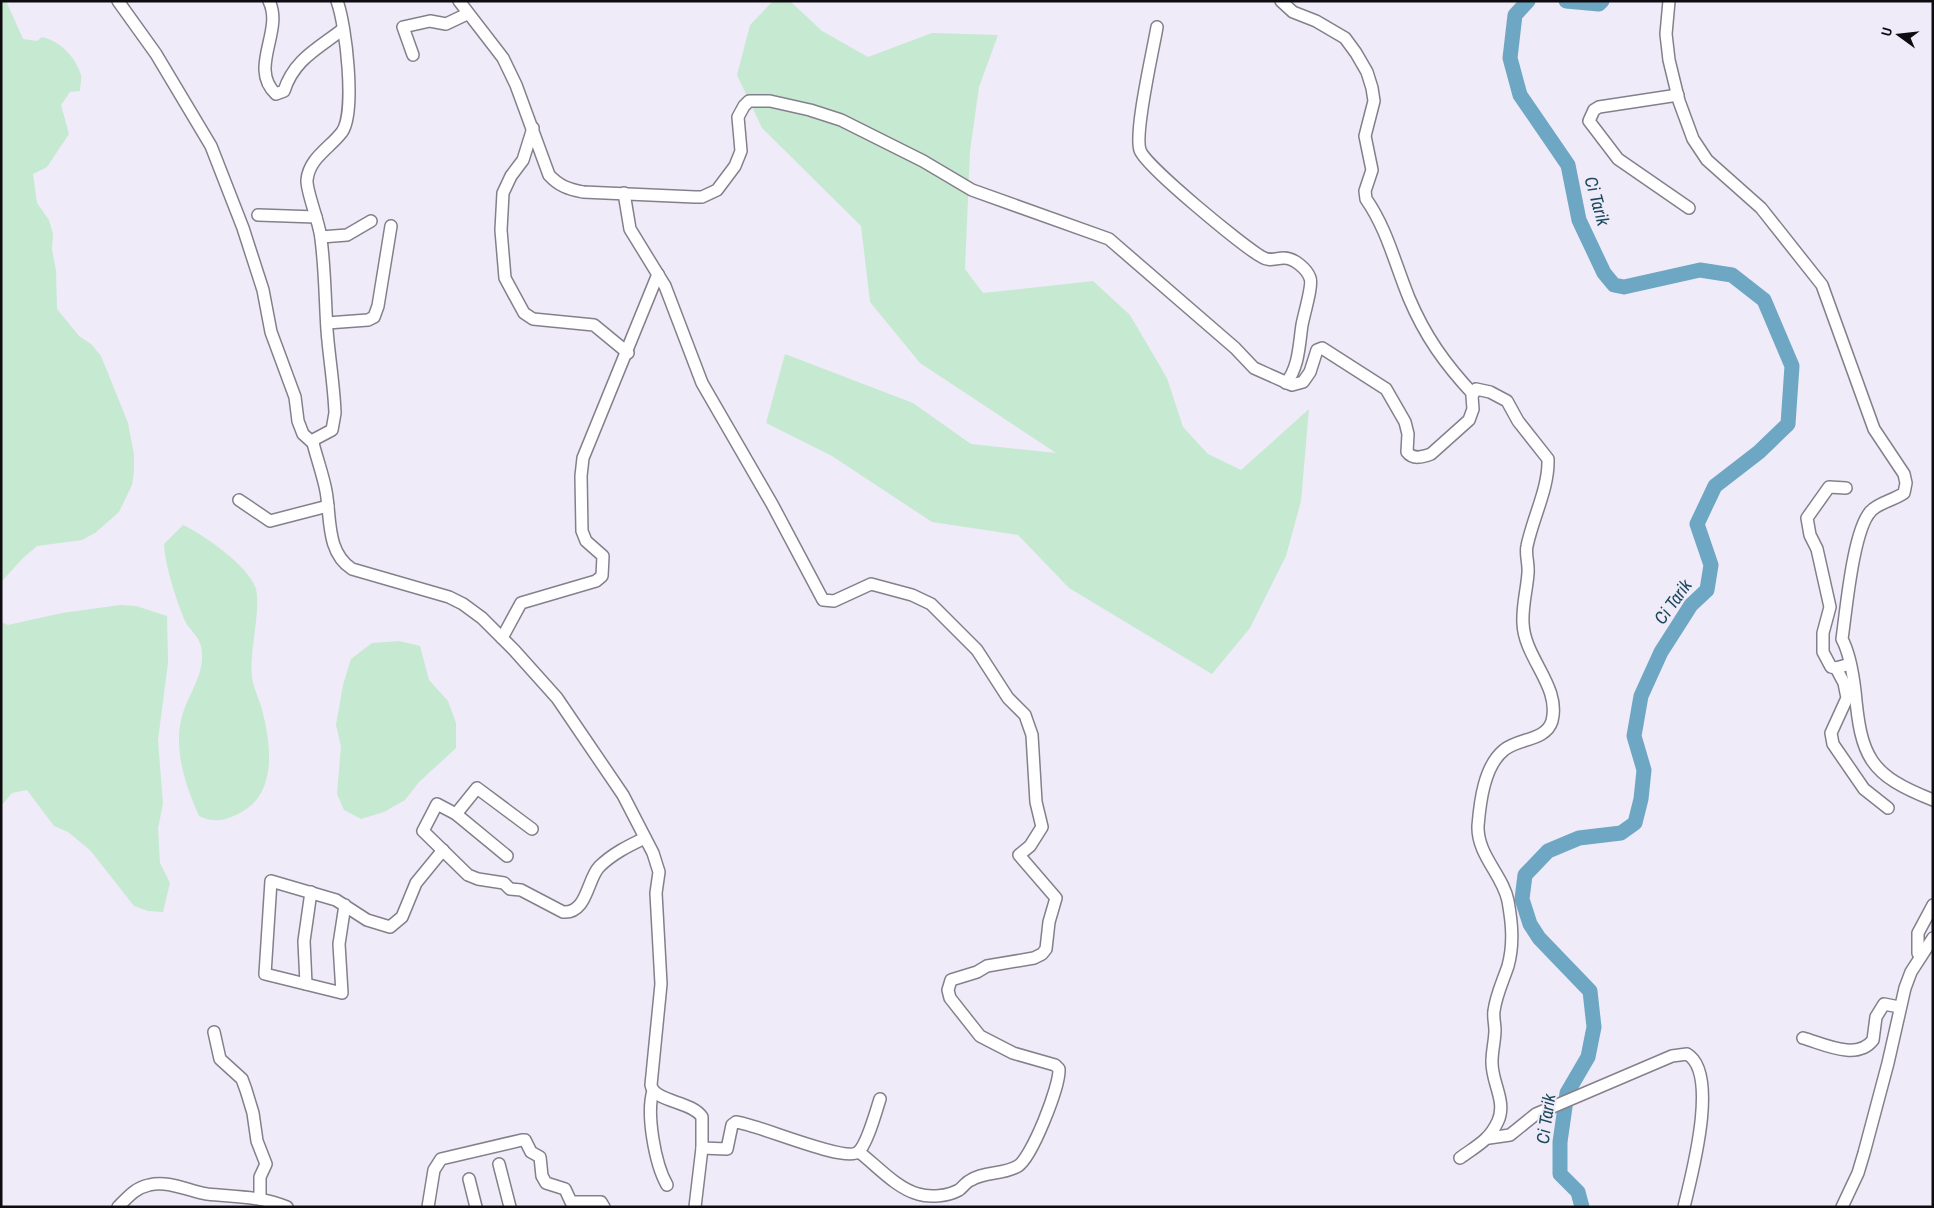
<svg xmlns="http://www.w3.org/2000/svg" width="1934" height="1208" font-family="'Archivo Narrow',sans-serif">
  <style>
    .green { fill: #c6e9d1 }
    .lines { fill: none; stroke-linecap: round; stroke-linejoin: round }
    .river { stroke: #6ea7c3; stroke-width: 15 }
    .minor-casing { stroke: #84808b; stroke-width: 14 }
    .minor { stroke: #fff; stroke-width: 11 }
    .labels { text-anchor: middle; stroke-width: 4; stroke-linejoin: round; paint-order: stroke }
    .water-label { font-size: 18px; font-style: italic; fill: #1b495e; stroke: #f0ebf8 }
  </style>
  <rect width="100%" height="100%" fill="#f0ebf8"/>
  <g class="green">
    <path d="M1 1H6L23 39 37 41 42 37C60 41 75 56 81 75 82 79 80 86 80 91L70 92 61 105 69 134 47 167 33 174 37 203 49 220 53 234 52 250 56 270 57 309 79 336 91 344 101 356 128 423 134 455V471L132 485 119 512 95 533 82 540 37 546 23 558 2 581 1 586Z"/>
    <path d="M773 1H790L822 31 868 57 932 33 998 35 979 87 970 151 965 269 983 293 1093 281 1130 315 1167 378 1183 427 1208 454 1241 470 1309 409 1301 501 1286 556 1250 628 1212 674 1069 588 1018 535 932 522 832 456 766 423 785 354 913 403 971 444 1056 453 920 363 870 302 861 226 762 128 737 75 750 25Z"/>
    <path d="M183 525C203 534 250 567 256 589 261 612 249 651 252 677 253 686 258 697 261 706 271 742 279 795 238 814 223 821 214 823 199 816 186 787 174 752 181 720 187 694 209 671 200 643 197 635 189 629 185 621 176 599 165 566 164 544Z"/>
    <path d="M120 605 136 606 167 616 168 663 158 740 163 804 158 828 160 863 170 883 163 912 148 911 134 906 90 850 68 832 54 826 27 790 12 793 1 806V622L8 625 62 613Z"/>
    <path d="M399 641 420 646 429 680 448 701 456 723V748L419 782 405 800 384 812 361 819 344 810 337 794 341 746 336 725 343 685 351 659 372 643Z"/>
  </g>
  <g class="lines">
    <g class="river">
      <path d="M1528 1 1515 15 1510 58 1520 95 1568 165 1579 220 1604 273 1614 285 1624 287 1700 270 1732 275 1764 300 1792 366 1788 424 1759 452 1715 486 1697 524 1711 565 1707 590 1691 605 1661 652 1641 696 1634 736 1644 770 1641 799 1635 823 1621 833 1579 838 1548 851 1525 875 1522 899 1530 924 1539 938 1590 991 1594 1027 1588 1057 1567 1093 1560 1142V1174L1578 1192 1582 1207"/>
      <path d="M1566 1 1599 4 1602 1"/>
    </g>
    <g class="minor-casing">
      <g id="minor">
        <path d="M118 1 156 54 211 146 243 228 263 290 271 332 295 397 298 421 303 434 313 443"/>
        <path d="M269 1C284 31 248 68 276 94L284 91C294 59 319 48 343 29"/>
        <path d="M337 1C346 25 356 112 342 132 330 148 309 158 307 180 306 191 320 224 321 239 325 269 325 299 327 330 329 357 334 385 335 413L332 430 315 439 313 443C317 459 323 475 326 491 331 518 326 552 352 569L449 597 463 604 482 618 514 650 557 698 623 795 653 853 659 872 656 893 661 984 651 1085C654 1102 692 1101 702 1117V1148L695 1207"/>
        <path d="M459 1 503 58 516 85 549 175C559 186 568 189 583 192L695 197H702L717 190 735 166 741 151 738 117 744 106 749 101H770L810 110 841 120 923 161 972 190 1109 239 1235 348 1254 368 1292 385 1303 382 1310 372 1317 350 1322 348 1386 389 1405 422 1408 434 1407 452C1413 460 1423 457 1431 454L1469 420 1473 409 1472 396 1476 389 1490 392 1507 401 1518 421 1548 459C1549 488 1533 517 1527 546 1525 554 1529 564 1528 573 1527 589 1522 606 1523 623 1524 658 1561 686 1552 721 1546 741 1518 738 1504 750 1484 766 1480 802 1478 826 1477 855 1503 875 1508 901 1512 923 1514 944 1508 966 1503 981 1496 995 1494 1011 1493 1017 1495 1024 1495 1030 1495 1040 1492 1051 1492 1061 1491 1082 1507 1101 1498 1121 1489 1141 1476 1146 1460 1158"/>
        <path d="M1281 1 1293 12 1316 21 1345 38 1356 53 1367 72 1372 88 1374 101 1365 136 1372 170 1365 191 1366 199C1387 229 1395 264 1409 298 1425 336 1445 364 1473 394"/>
        <path d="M1669 1 1666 34 1669 60 1679 101 1693 139 1707 160 1761 208 1822 285 1874 429 1904 474 1906 483 1904 493C1894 500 1878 503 1871 511 1853 529 1846 612 1842 639 1850 654 1853 674 1855 691 1861 757 1869 775 1933 800"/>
        <path d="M1157 27C1153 51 1134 132 1140 150 1145 166 1244 247 1262 257 1270 262 1275 258 1284 258 1294 258 1307 269 1310 278 1313 285 1304 314 1302 325 1299 345 1299 367 1286 383"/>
        <path d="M413 55 403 27 430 21 446 24 467 14"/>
        <path d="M1678 95 1599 107 1594 110 1589 121 1618 159 1689 208"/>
        <path d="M533 128 523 160 511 176 503 193 501 230 505 278 524 313 533 319 594 325 628 353"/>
        <path d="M624 193 630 229 665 286 702 383 772 504 823 600 834 601 871 584 912 595 931 604 977 650 1008 698 1025 715 1032 735 1036 802 1042 827 1030 846 1019 855 1056 898 1049 922 1046 949 1042 954 1034 958 987 966 977 972 951 980 948 990 950 998 980 1036 1013 1053 1055 1065 1059 1069C1060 1086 1032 1157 1018 1166 1003 1175 985 1171 971 1180 966 1182 963 1187 959 1190 948 1196 930 1198 918 1194 896 1188 876 1165 859 1152"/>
        <path d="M258 215 316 217"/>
        <path d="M321 237 347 235 371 221"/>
        <path d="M327 323 368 320 374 317 378 306 391 226"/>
        <path d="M1846 488 1829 487 1807 518 1810 535 1817 549 1830 607 1823 633V652L1831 667 1836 668 1850 664"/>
        <path d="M239 500 270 521 328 506"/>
        <path d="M502 638 521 603 596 581 602 576 603 556 586 541 582 531 581 476 583 458 658 274"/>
        <path d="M1836 668 1844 683 1847 698 1831 733 1833 744 1864 789 1888 808"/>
        <path d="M456 814 477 788 532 829"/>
        <path d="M507 856 456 814 437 804 423 831 468 875 478 879 504 883 510 889 521 890 563 912C587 914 587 880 599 867 612 854 628 846 645 838"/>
        <path d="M345 905 339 944 342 993 265 974 271 881 336 900 367 920 390 927 402 917 416 883 443 850"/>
        <path d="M1922 954 1918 953V933L1933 905"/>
        <path d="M306 984 304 941 311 892"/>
        <path d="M214 1032 220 1059 242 1079 246 1090 253 1113 257 1141 266 1164 260 1177V1199"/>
        <path d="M1803 1038C1824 1044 1857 1061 1873 1040L1876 1017 1884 1004 1899 1007"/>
        <path d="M653 1091C646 1114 655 1164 667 1185"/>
        <path d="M1489 1138 1510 1135 1536 1114 1672 1056 1687 1054C1720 1073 1691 1177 1684 1207"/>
        <path d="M702 1148 727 1149 732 1125 736 1122C757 1124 845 1163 858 1152 867 1145 876 1111 880 1099"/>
        <path d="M499 1164 510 1207"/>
        <path d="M469 1179 476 1207"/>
        <path d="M118 1207C128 1197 135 1188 149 1185 169 1180 188 1191 207 1194 234 1197 261 1196 287 1207"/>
        <path d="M428 1207 434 1170 441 1159 522 1140H525L531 1152 540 1157 542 1176 546 1183 565 1189 571 1202H601L604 1207"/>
        <path d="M1842 1207 1858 1173 1864 1153 1888 1063 1905 988 1911 972 1933 938"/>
      </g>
    </g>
    <use href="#minor" class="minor"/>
  </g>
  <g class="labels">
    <g class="water-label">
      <text transform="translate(1597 201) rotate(74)" y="6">Ci Tarik</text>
      <text transform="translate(1673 602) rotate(-54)" y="6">Ci Tarik</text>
      <text transform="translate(1546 1119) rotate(-82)" y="6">Ci Tarik</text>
    </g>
  </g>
  <rect width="1934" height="1208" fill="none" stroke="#0e0c10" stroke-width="5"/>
  <g transform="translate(1899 35) rotate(285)" stroke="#f0ebf8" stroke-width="4" paint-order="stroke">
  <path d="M0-4L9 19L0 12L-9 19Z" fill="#0e0c10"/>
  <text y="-8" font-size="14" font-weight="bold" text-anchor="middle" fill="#0e0c10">U</text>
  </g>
</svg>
